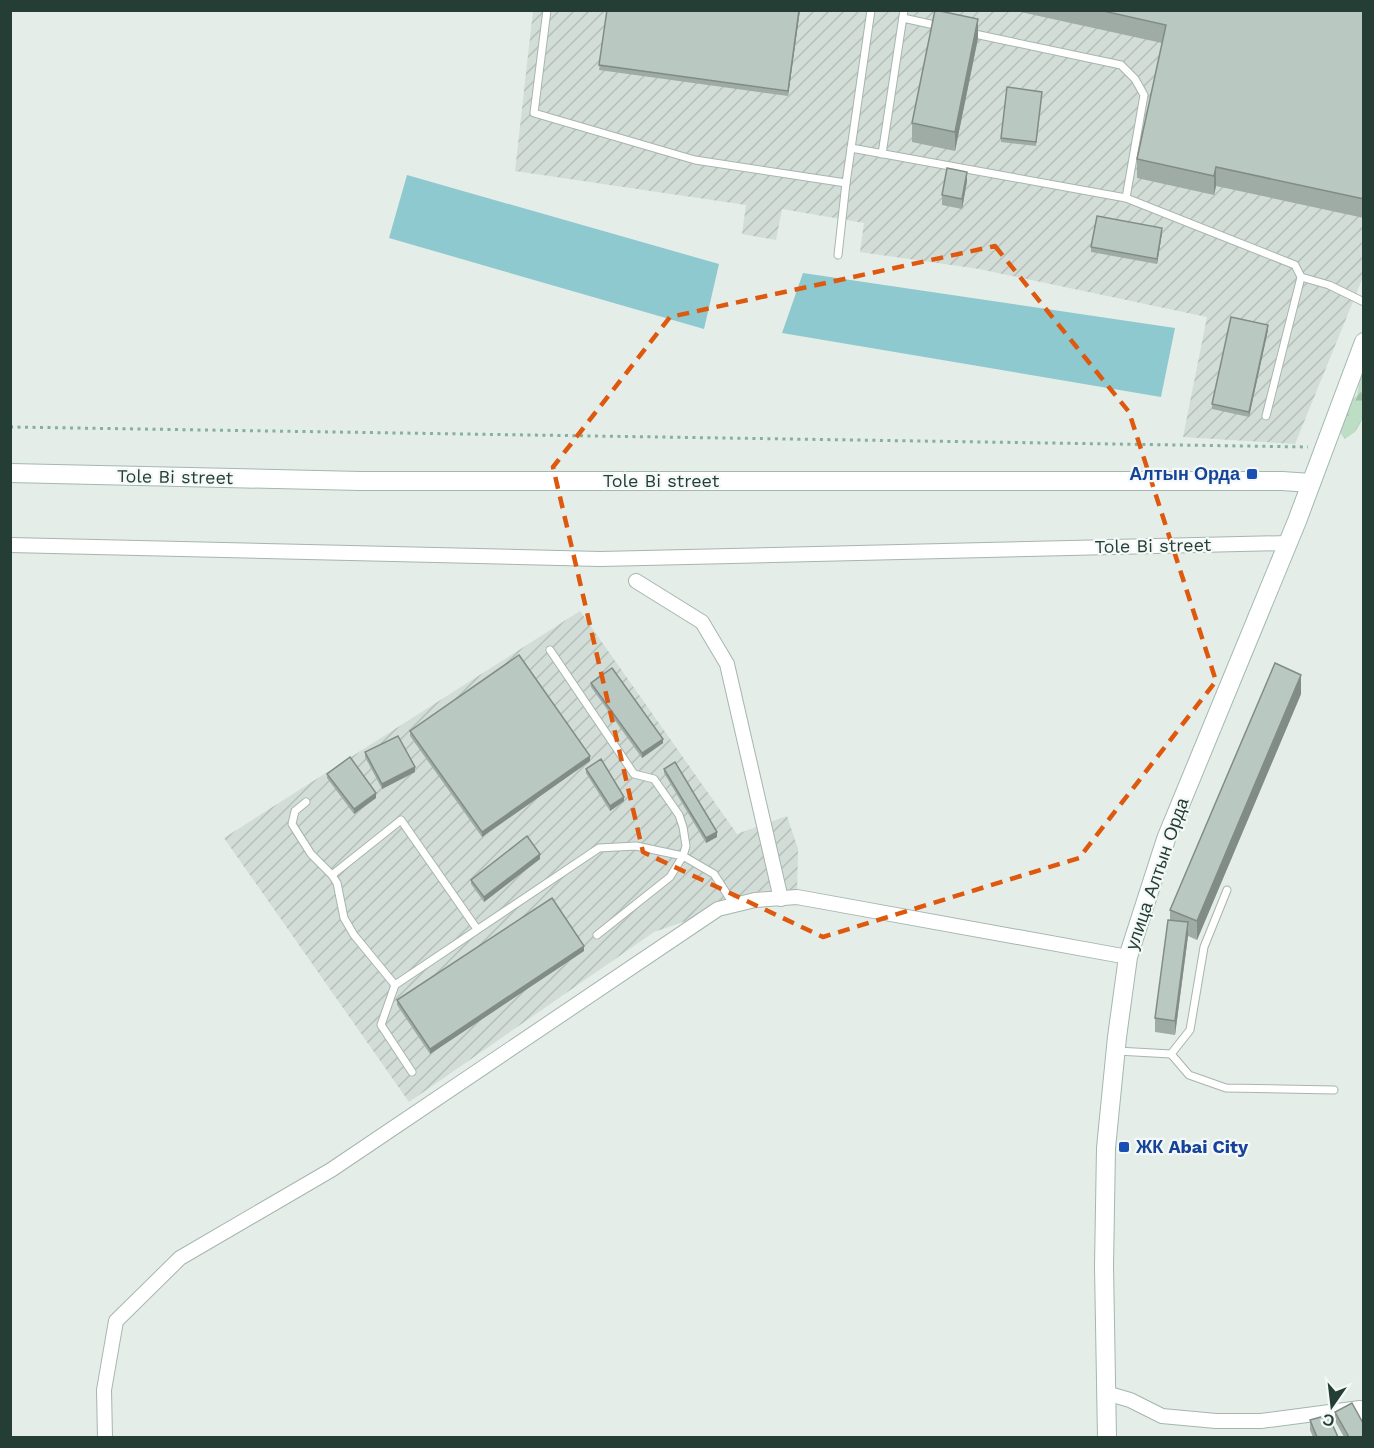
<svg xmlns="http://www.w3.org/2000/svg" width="1374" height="1448" font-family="'Work Sans',sans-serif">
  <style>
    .industrial { fill: url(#industrial-furrows) }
    .forest { fill: url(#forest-firs) }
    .water { fill: #8ec9d0 }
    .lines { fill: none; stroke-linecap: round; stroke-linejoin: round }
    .service-casing { stroke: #a7b5af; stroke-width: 9 }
    .minor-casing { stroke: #a7b5af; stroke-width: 16 }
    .secondary-casing { stroke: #a2b8b0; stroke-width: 20 }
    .path { stroke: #85b0a0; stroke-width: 3; stroke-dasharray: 3 4.5; stroke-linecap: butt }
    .service { stroke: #fff; stroke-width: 7 }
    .minor { stroke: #fff; stroke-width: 14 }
    .secondary { stroke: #fff; stroke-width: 18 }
    .wall { fill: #9faca6 }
    .shaded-wall { fill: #828c87 }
    .building { fill: #b9c8c1; stroke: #828c87; stroke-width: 1.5 }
    .marked { fill: none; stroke: #de580e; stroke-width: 4.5; stroke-dasharray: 12 8; stroke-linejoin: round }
    .transit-dot { fill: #1a4fb4; stroke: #f4f9f7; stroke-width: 2 }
    .labels { text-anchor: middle; stroke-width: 4.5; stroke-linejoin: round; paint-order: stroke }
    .transit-label { font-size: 18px; font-weight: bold; fill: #164399; stroke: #f4f9f7; text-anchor: end }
    .street-label { font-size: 18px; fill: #243e36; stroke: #f4f9f7 }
  </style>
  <defs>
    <pattern id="industrial-furrows" width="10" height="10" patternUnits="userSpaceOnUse" patternTransform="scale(1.5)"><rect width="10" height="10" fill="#d2ddd7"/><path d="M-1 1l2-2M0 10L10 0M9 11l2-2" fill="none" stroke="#b4bfb9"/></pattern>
    <pattern id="forest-firs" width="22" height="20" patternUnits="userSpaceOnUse" patternTransform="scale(1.5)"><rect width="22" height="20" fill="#bdddc4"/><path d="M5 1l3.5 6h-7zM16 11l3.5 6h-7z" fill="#a2bfa9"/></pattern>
  </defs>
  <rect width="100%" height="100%" fill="#e4ede8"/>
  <g class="industrial">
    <path d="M533 11H1363V277L1295 444 1183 437 1207 317 979 269 860 252 864 223 782 209 776 240 742 234 746 205 515 171Z"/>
    <path d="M580 611 737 834 787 816 798 849 797 897 718 910 654 932 409 1102 224 838Z"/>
  </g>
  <path class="forest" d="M1363 364V418L1355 432 1345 439 1338 430 1346 405 1357 395Z"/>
  <g class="water">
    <path d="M407 175 719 264 704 329 389 238Z"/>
    <path d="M803 273 1175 328 1161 397 782 333Z"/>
  </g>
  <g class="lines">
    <g class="service-casing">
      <g id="service">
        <path d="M547 10 534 113 695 160 846 183 838 255"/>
        <path d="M903 18 939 26"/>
        <path d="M970 33 1121 65 1135 79 1144 95 1126 198"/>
        <path d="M851 148 1126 198 1295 265 1301 277 1266 416"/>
        <path d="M882 154 904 10"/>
        <path d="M846 183 871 10"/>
        <path d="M1301 277 1329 285 1364 302"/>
        <path d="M550 650 634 774 654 779 679 815 683 827 686 846 683 856 670 877 597 935"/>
        <path d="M306 802 295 811 292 824 311 854 332 875 337 883 344 918 354 935 395 985 599 848 636 846 683 856 714 874 734 905"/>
        <path d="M332 875 401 820 477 929"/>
        <path d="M395 985 381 1025 412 1072"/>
        <path d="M1117 1051 1171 1054 1189 1075 1226 1088 1334 1090"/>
        <path d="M1171 1054 1190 1030 1204 947 1227 890"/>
      </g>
    </g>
    <g class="minor-casing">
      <g id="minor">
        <path d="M10 545 600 559 1288 543"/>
        <path d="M636 581 702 622 727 664 781 899"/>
        <path d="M1106 1393 1130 1400 1162 1416 1216 1421H1261L1360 1408 1364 1415"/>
        <path d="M105 1438 104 1390 116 1321 180 1258 331 1170 718 909 755 900 797 897 1128 957"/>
      </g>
    </g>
    <g class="secondary-casing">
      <g id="secondary">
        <path d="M10 473 360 481H1282L1311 483"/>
        <path d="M1107 1438 1104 1266 1106 1148 1117 1037 1128 957 1166 839 1297 521 1364 342"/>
      </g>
    </g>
    <path class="path" d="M10 427 1308 447"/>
    <use href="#service" class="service"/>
    <use href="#minor" class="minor"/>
    <use href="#secondary" class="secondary"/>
  </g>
  <g class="wall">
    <path d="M607 10H800L788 96 599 70Z"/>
    <path d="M1012 10H1364V218L1216 186 1214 195 1137 178V159L1162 43Z"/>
    <path d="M978 38 955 151 912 142V123Z"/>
    <path d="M1042 96 1036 146 1001 142V138Z"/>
    <path d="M967 181 962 209 942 205V195Z"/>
    <path d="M1162 233 1157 264 1091 252V247Z"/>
    <path d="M1268 330 1249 417 1212 409V404Z"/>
    <path d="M591 683 663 743 642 758 591 687Z"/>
    <path d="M1301 694 1197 940 1188 936 1175 1035 1155 1032V1018L1170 920V910Z"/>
    <path d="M410 731 590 761 482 837 410 736Z"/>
    <path d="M365 752 415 772 382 789 365 757Z"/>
    <path d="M586 769 624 801 610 811 586 773Z"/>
    <path d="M664 769 717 837 706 843 664 773Z"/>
    <path d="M327 774 376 798 354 814 327 778Z"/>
    <path d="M540 859 484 902 471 884V880Z"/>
    <path d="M584 951 430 1054 397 1005V1000Z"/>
    <path d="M1335 1412 1364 1437H1344L1335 1421Z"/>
    <path d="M1310 1420 1338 1437H1313L1310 1430Z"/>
  </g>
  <g class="shaded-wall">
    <path d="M799 10H800L788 96V91Z"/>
    <path d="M978 19V38L955 151V132Z"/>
    <path d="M1216 167V186L1214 195V176Z"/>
    <path d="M967 172V181L962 209V199Z"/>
    <path d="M1162 228V233L1157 264V259Z"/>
    <path d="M1268 325V330L1249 417V412Z"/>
    <path d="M1301 675V694L1197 940V921Z"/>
    <path d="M663 739V743L642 758V753Z"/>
    <path d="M590 756V761L482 837V832Z"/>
    <path d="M415 767V772L382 789V784Z"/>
    <path d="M376 793V798L354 814V809Z"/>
    <path d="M624 797V801L610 811V806Z"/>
    <path d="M717 832V837L706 843V838Z"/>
    <path d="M540 854V859L484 902V897Z"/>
    <path d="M1188 922V936L1175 1035V1021Z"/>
    <path d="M584 946V951L430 1054V1049Z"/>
  </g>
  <g class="building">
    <path d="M607 10H799L788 91 599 65Z"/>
    <path d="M935 10 978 19 955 132 912 123Z"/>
    <path d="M1099 10H1364V199L1216 167 1214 176 1137 159 1166 25Z"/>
    <path d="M1007 87 1042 92 1036 142 1001 138Z"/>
    <path d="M947 168 967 172 962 199 942 195Z"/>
    <path d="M1097 216 1162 228 1157 259 1091 247Z"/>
    <path d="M1231 317 1268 325 1249 412 1212 404Z"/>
    <path d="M519 655 590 756 482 832 410 731Z"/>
    <path d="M1275 663 1301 675 1197 921 1170 910Z"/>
    <path d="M612 668 663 739 642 753 591 683Z"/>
    <path d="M398 736 415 767 382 784 365 752Z"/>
    <path d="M350 757 376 793 354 809 327 774Z"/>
    <path d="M601 759 624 797 610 806 586 769Z"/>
    <path d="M675 762 717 832 706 838 664 769Z"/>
    <path d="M527 836 540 854 484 897 471 880Z"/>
    <path d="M552 898 584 946 430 1049 397 1000Z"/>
    <path d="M1168 920 1188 922 1175 1021 1155 1018Z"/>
    <path d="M1352 1403 1364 1425V1437H1349L1335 1412Z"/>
    <path d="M1328 1415 1338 1437H1317L1310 1420Z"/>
  </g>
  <path class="marked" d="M995 246 1129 412 1216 681 1079 858 823 937 643 852 553 467 670 317Z"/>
  <g class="transit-dot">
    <rect x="1246" y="468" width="12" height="12" rx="3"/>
    <rect x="1118" y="1141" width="12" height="12" rx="3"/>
  </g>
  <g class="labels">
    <g class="transit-label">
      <text x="1240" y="480">Алтын Орда</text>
      <text x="1136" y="1153" text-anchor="start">ЖК Abai City</text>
    </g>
    <g class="street-label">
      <text transform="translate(175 477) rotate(1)" y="6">Tole Bi street</text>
      <text x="661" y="487">Tole Bi street</text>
      <text transform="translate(1153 546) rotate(-1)" y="6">Tole Bi street</text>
      <text transform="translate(1157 874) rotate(-71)" y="6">улица Алтын Орда</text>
    </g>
  </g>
  <rect width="1374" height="1448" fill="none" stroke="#243e36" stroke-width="24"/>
  <g transform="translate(1332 1406) rotate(194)" stroke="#f4f9f7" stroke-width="4.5" paint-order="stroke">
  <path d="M0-4.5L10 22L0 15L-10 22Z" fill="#243e36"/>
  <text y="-9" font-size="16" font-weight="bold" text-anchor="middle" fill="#243e36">С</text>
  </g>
</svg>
